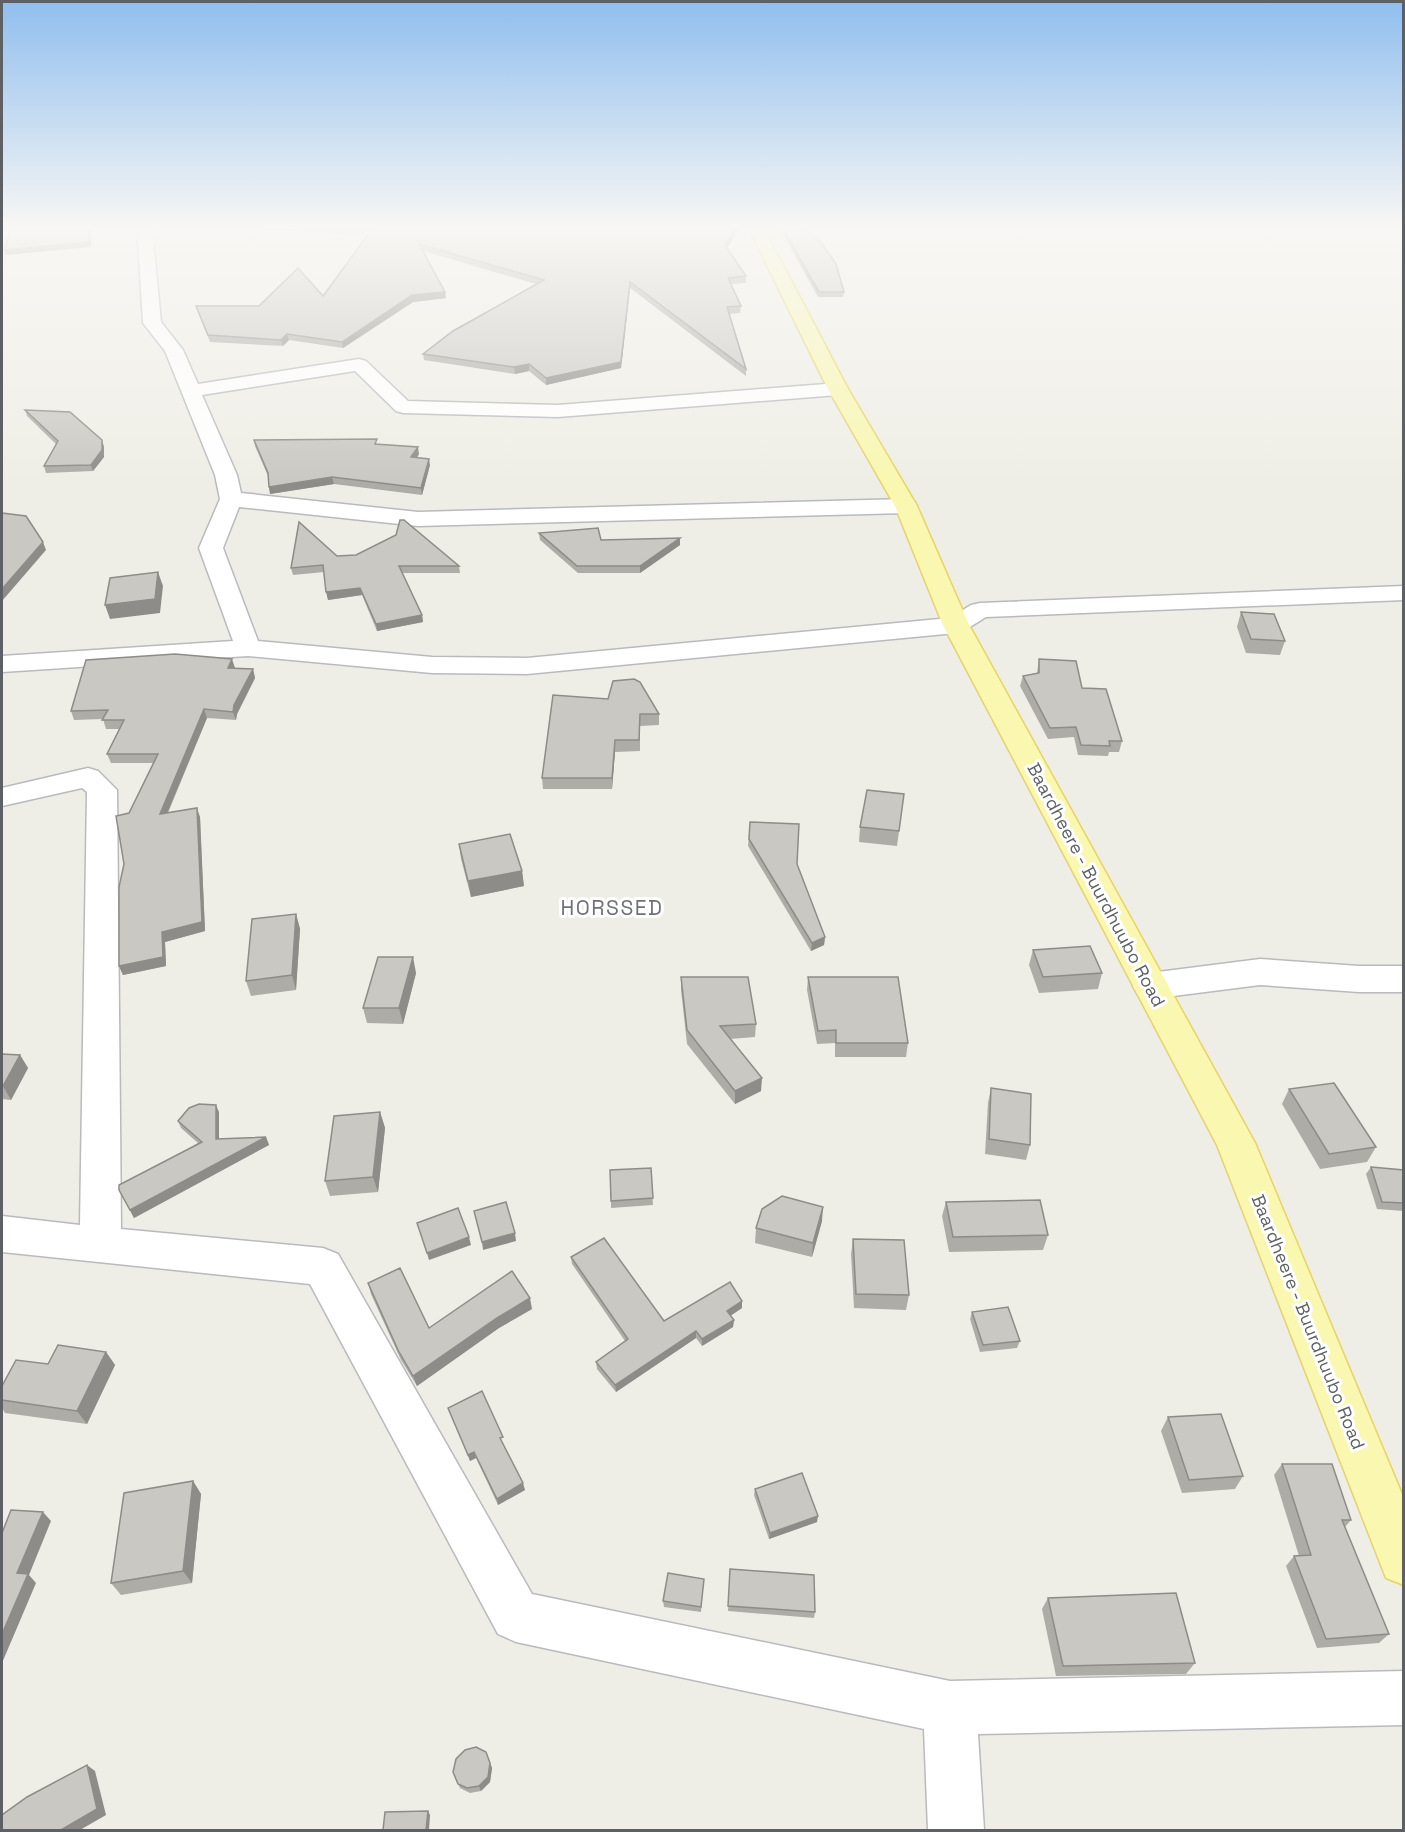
<svg xmlns="http://www.w3.org/2000/svg" width="1405" height="1832" font-family="'Space Grotesk',sans-serif">
  <style>
    .lines { fill: none; stroke-linecap: round; stroke-linejoin: round }
    .minor-casing { stroke: #b8babe; stroke-width: 3 }
    .major-casing { stroke: #e7d366; stroke-width: 3 }
    .minor { fill: #fff; fill-rule: evenodd }
    .major { fill: #f9f7b0; fill-rule: evenodd }
    .wall { fill: #aeaca7 }
    .shaded-wall { fill: #8d8c88 }
    .building { fill: #cac8c2; stroke: #8d8c88; stroke-width: 1.5 }
    .labels { text-anchor: middle; stroke-width: 6; stroke-linejoin: round; paint-order: stroke }
    .street-label { font-size: 18px; fill: #5d6065; stroke: #fff }
    .quarter-label { font-size: 21px; letter-spacing: 1.5px; fill: #6e7277; stroke: #fff }
  </style>
  <rect width="100%" height="100%" fill="#efeee6"/>
  <g class="lines">
    <g class="minor-casing">
      <g id="minor">
        <path d="M137 227H152L161 322 183 350 198 384 359 359 366 361 408 401 558 405 838 383 845 385 848 389 845 393 838 395 558 417 403 413 396 411 355 371 202 395 237 475 241 493 418 512 906 499 914 501 917 506 914 511 906 513 418 526 239 507 223 548 258 641 432 657 527 658 950 618 971 605 980 603 1404 586V600L986 617 965 630 956 633 527 674 432 673 248 656 2 672V656L233 641 199 548 220 499 215 475 165 351 143 323Z"/>
        <path d="M88 768 98 771 117 790 121 1229 323 1248 338 1254 532 1594 950 1681 1404 1671V1725L978 1734 984 1830H928L924 1729 516 1642 498 1634 310 1284 2 1252V1216L80 1225 87 792 82 788 2 806V788Z"/>
        <path d="M1260 959 1359 966H1404V992H1359L1260 985 1150 999 1138 995 1133 986 1138 977 1150 973Z"/>
      </g>
    </g>
    <g class="major-casing">
      <path id="major" d="M748 227H763L848 389 917 506 969 625 1255 1143 1404 1499V1585L1386 1578 1217 1145 943 625 895 506 828 389Z"/>
    </g>
    <use href="#minor" class="minor"/>
    <use href="#major" class="major"/>
  </g>
  <g class="wall">
    <path d="M263 227H740L727 248 746 276V283L731 284 741 306 740 313 729 314 746 369V376L630 288 621 368 546 385 529 371 515 374 424 360 423 354 536 284 423 251 446 298 413 302 343 348 289 340 283 346 210 342 198 312 196 306H259L323 296 368 234 264 230Z"/>
    <path d="M779 227H801L844 292 843 297H818Z"/>
    <path d="M25 410 102 440 104 447V457L93 471 46 473 44 466 56 444 27 416Z"/>
    <path d="M254 440 378 444 419 454 417 458 430 465 422 495 334 484 270 494 268 476 255 446Z"/>
    <path d="M539 533 601 540 680 538V545L640 573H578L540 540Z"/>
    <path d="M337 556 459 566 460 573H402L422 615 423 622 377 631 362 595 328 600 324 572 293 575 291 568Z"/>
    <path d="M1241 612 1285 641 1280 655 1246 653 1237 627Z"/>
    <path d="M1039 659 1082 688 1122 741 1119 752H1109L1108 756 1078 755 1074 737 1048 739 1020 686 1023 676 1037 673Z"/>
    <path d="M235 668 253 669 255 678 237 714 236 720 207 718 168 813 200 817 205 931 165 942 166 966 123 975 119 966 124 864 129 813 153 763H111L107 754 119 729H106L103 719 74 720 71 711Z"/>
    <path d="M553 695 659 714V725L640 726V751L615 752 612 789H543L542 778Z"/>
    <path d="M904 794 897 846 859 842 860 827Z"/>
    <path d="M750 822 797 864 825 937 824 945 811 951 748 846Z"/>
    <path d="M459 844 522 871 524 886 471 897 461 859Z"/>
    <path d="M296 914 300 929 296 990 251 996 246 981Z"/>
    <path d="M1033 950 1102 973 1098 989 1039 993 1029 965Z"/>
    <path d="M416 973 403 1024 367 1023 363 1008Z"/>
    <path d="M681 977 756 1024 755 1037 730 1039 761 1091 735 1104 687 1044 681 990Z"/>
    <path d="M808 977 908 1043 906 1057H835V1043L817 1044 807 990Z"/>
    <path d="M2 1054 20 1055 28 1068 11 1100 2 1099Z"/>
    <path d="M991 1088 1030 1145 1026 1160 985 1154 988 1103Z"/>
    <path d="M1289 1089 1376 1147 1367 1162 1320 1169 1282 1104Z"/>
    <path d="M219 1112V1139L266 1137 269 1145 134 1218 119 1190 198 1143 181 1128 178 1121Z"/>
    <path d="M380 1112 385 1128 378 1192 330 1196 325 1181Z"/>
    <path d="M1371 1167 1404 1170V1211L1377 1209 1366 1174Z"/>
    <path d="M651 1168 653 1205 611 1208V1201Z"/>
    <path d="M946 1202 1048 1235 1043 1250 949 1252 942 1216Z"/>
    <path d="M822 1221 812 1257 755 1243 756 1228Z"/>
    <path d="M853 1239 909 1295 906 1310 854 1308 851 1254Z"/>
    <path d="M571 1257 664 1321 742 1301V1308L730 1316 734 1320 733 1327 702 1346 696 1338 616 1392 597 1369 596 1362 625 1341 572 1264Z"/>
    <path d="M368 1283 429 1328 532 1309 499 1328 417 1386 401 1360 371 1294Z"/>
    <path d="M972 1312 1020 1341 1017 1348 980 1352 970 1319Z"/>
    <path d="M106 1352 115 1365 87 1424 5 1413 2 1408V1386L48 1364Z"/>
    <path d="M448 1408 504 1444H503L525 1490 498 1505 476 1458 470 1461Z"/>
    <path d="M1168 1417 1243 1476 1235 1489 1182 1493 1161 1431Z"/>
    <path d="M1282 1464 1351 1520 1345 1527 1389 1634 1379 1643 1317 1648 1286 1566 1294 1556H1299L1274 1475Z"/>
    <path d="M193 1481 201 1494 192 1583 121 1595 111 1583Z"/>
    <path d="M755 1489 817 1522 769 1539 754 1495Z"/>
    <path d="M730 1569 815 1612 814 1618 728 1611Z"/>
    <path d="M704 1579 701 1612 664 1607 663 1601Z"/>
    <path d="M1048 1598 1195 1663 1186 1674 1056 1676 1042 1609Z"/>
    <path d="M488 1757 492 1768 490 1782 481 1791 470 1793 460 1788 458 1784Z"/>
  </g>
  <g class="shaded-wall">
    <path d="M89 227H91V247L5 255 4 250Z"/>
    <path d="M736 227H740L725 251V245Z"/>
    <path d="M630 282V288L621 368 546 385V378Z"/>
    <path d="M445 292 446 298 413 302 343 348 342 342 412 295Z"/>
    <path d="M287 334 289 340 283 346 281 340Z"/>
    <path d="M529 364V371L515 374 514 367Z"/>
    <path d="M102 440 104 447V457L93 471 91 465Z"/>
    <path d="M418 447 419 454 412 464 411 457Z"/>
    <path d="M429 459 430 465 422 495 421 488Z"/>
    <path d="M332 477 334 484 270 494 269 487Z"/>
    <path d="M680 538V545L640 573V566Z"/>
    <path d="M43 542 46 550 2 601V589Z"/>
    <path d="M158 572 163 586 160 613 110 619 105 605Z"/>
    <path d="M360 588 362 595 328 600 326 592Z"/>
    <path d="M422 615 423 622 377 631 376 624Z"/>
    <path d="M232 659 235 668H228Z"/>
    <path d="M253 669 255 678 237 714 236 720 233 712 234 705Z"/>
    <path d="M204 709 207 718 163 823 160 814Z"/>
    <path d="M615 740V752L612 789V778Z"/>
    <path d="M197 808 200 817 205 931 165 942 166 966 123 975 119 966 162 932Z"/>
    <path d="M522 871 524 886 471 897 468 881Z"/>
    <path d="M296 914 300 929 296 990 292 975Z"/>
    <path d="M825 937 824 945 811 951 812 943Z"/>
    <path d="M413 957 416 973 403 1024 399 1008Z"/>
    <path d="M20 1055 28 1068 11 1100 3 1086Z"/>
    <path d="M762 1078 761 1091 735 1104V1091Z"/>
    <path d="M216 1105 219 1112V1147L216 1139Z"/>
    <path d="M380 1112 385 1128 378 1192 373 1177Z"/>
    <path d="M266 1137 269 1145 134 1218 130 1210Z"/>
    <path d="M823 1207 822 1221 812 1257 813 1243Z"/>
    <path d="M515 1233 516 1241 483 1250 482 1242Z"/>
    <path d="M469 1237 471 1245 429 1260 427 1253Z"/>
    <path d="M530 1298 532 1309 499 1328 417 1386 413 1376 497 1318Z"/>
    <path d="M742 1301V1308L727 1318V1311Z"/>
    <path d="M734 1320 733 1327 702 1346V1339Z"/>
    <path d="M696 1331V1338L616 1392 615 1385Z"/>
    <path d="M106 1352 115 1365 87 1424 77 1411Z"/>
    <path d="M474 1452 476 1458 470 1461 468 1455Z"/>
    <path d="M193 1481 201 1494 192 1583 183 1571Z"/>
    <path d="M523 1483 525 1490 498 1505 497 1499Z"/>
    <path d="M43 1512 51 1521 29 1575 36 1583 2 1663V1634L17 1573Z"/>
    <path d="M818 1516 817 1522 769 1539 770 1533Z"/>
    <path d="M486 1752 492 1768 490 1782 481 1791 479 1786Z"/>
    <path d="M87 1765 95 1771 106 1815 80 1830H61Z"/>
    <path d="M428 1811 430 1815 429 1830H426Z"/>
  </g>
  <g class="building">
    <path d="M11 227H89V242L4 250Z"/>
    <path d="M351 227H736L725 245 746 276 728 278 741 306 727 307 746 369 630 282 621 362 546 378 529 364 514 367 423 354 453 331 544 280 419 244 445 292 412 295 342 342 287 334 281 340 208 335 196 306H259L298 268 323 296 373 228Z"/>
    <path d="M782 227H801L821 242 836 264 844 292H819Z"/>
    <path d="M25 410 70 412 102 440V450L91 465 44 466 58 441Z"/>
    <path d="M377 439 375 444 418 447 411 457 429 459 421 488 332 477 269 487 268 473 254 440Z"/>
    <path d="M2 513 26 516 43 542 2 589Z"/>
    <path d="M400 520H404L459 566H399L422 615 376 624 360 588 326 592 323 565 291 568 299 522 337 556 356 555 396 535Z"/>
    <path d="M598 528 601 540 680 538 640 566H577L539 533Z"/>
    <path d="M158 572 155 599 105 605 110 578Z"/>
    <path d="M1241 612 1274 614 1285 641 1251 639Z"/>
    <path d="M175 654 232 659 228 668 253 669 234 705 233 712 204 709 160 814 197 808 202 922 162 932 163 957 119 966V887L124 864 116 816 129 813 158 754H107L124 720H102L108 710 71 711 86 660Z"/>
    <path d="M1039 659 1076 661 1082 688 1106 689 1122 741H1109L1110 746 1081 745 1076 727 1050 728 1023 676 1039 673Z"/>
    <path d="M634 679 640 682 659 714H640L639 740H615L612 778H542L553 695 608 699 613 681Z"/>
    <path d="M867 790 904 794 899 831 860 827Z"/>
    <path d="M750 822 799 824 797 864 825 937 812 943 749 839Z"/>
    <path d="M510 834 522 871 468 881 459 844Z"/>
    <path d="M296 914 292 975 246 981 252 919Z"/>
    <path d="M1090 946 1102 973 1043 977 1033 950Z"/>
    <path d="M378 957H413L399 1008H363Z"/>
    <path d="M681 977H748L756 1024 720 1026 762 1078 735 1091 687 1030Z"/>
    <path d="M808 977H898L908 1043H836V1030L818 1031Z"/>
    <path d="M2 1054 20 1055 3 1086H2Z"/>
    <path d="M1334 1083 1376 1147 1329 1154 1289 1089Z"/>
    <path d="M991 1088 1031 1094 1030 1145 989 1139Z"/>
    <path d="M199 1104 216 1105V1139L266 1137 130 1210 119 1190V1185L202 1142 178 1121 189 1108Z"/>
    <path d="M380 1112 373 1177 325 1181 334 1116Z"/>
    <path d="M1371 1167 1404 1170V1203L1382 1202Z"/>
    <path d="M651 1168 653 1198 611 1201 610 1170Z"/>
    <path d="M782 1196 823 1207 813 1243 756 1228 762 1209Z"/>
    <path d="M1040 1200 1048 1235 953 1237 946 1202Z"/>
    <path d="M506 1202 515 1233 482 1242 474 1211Z"/>
    <path d="M458 1208 469 1237 427 1253 417 1223Z"/>
    <path d="M604 1238 664 1321 730 1282 742 1301 727 1311 734 1320 702 1339 696 1331 615 1385 596 1362 628 1339 571 1257Z"/>
    <path d="M853 1239 904 1240 909 1295 856 1294Z"/>
    <path d="M400 1268 429 1328 512 1271 530 1298 497 1318 413 1376 398 1350 368 1283Z"/>
    <path d="M1008 1307 1020 1341 983 1345 972 1312Z"/>
    <path d="M58 1345 106 1352 77 1411 2 1400V1386L16 1360 48 1364Z"/>
    <path d="M482 1391 503 1437 500 1438 523 1483 497 1499 474 1452 468 1455 448 1408Z"/>
    <path d="M1221 1414 1243 1476 1189 1480 1168 1417Z"/>
    <path d="M1282 1464H1332L1351 1520H1342L1389 1634 1326 1639 1294 1556 1311 1555Z"/>
    <path d="M802 1473 818 1516 770 1533 755 1489Z"/>
    <path d="M193 1481 183 1571 111 1583 124 1493Z"/>
    <path d="M11 1510 43 1512 17 1573 28 1574 2 1634V1533Z"/>
    <path d="M730 1569 814 1575 815 1612 728 1606Z"/>
    <path d="M668 1573 704 1579 701 1607 663 1601Z"/>
    <path d="M1176 1593 1195 1663 1063 1666 1048 1598Z"/>
    <path d="M476 1747 486 1752 490 1763 488 1777 479 1786 467 1788 458 1784 453 1772 456 1759 465 1750Z"/>
    <path d="M87 1765 97 1809 61 1830H2V1815L27 1797Z"/>
    <path d="M428 1811 426 1830H383L385 1812Z"/>
  </g>
  <linearGradient id="sky" x2="0" y2="1"><stop stop-color="#90beef"/><stop offset="0.47" stop-color="#f8f7f4"/><stop offset="1" stop-color="#f8f7f4" stop-opacity="0"/></linearGradient>
  <rect width="1405" height="484" fill="url(#sky)"/>
  <g class="labels">
    <g class="street-label">
      <text transform="translate(1096 885) rotate(62)" y="6">Baardheere - Buurdhuubo Road</text>
      <text transform="translate(1308 1322) rotate(68)" y="6">Baardheere - Buurdhuubo Road</text>
    </g>
    <g class="quarter-label">
      <text x="612" y="915">HORSSED</text>
    </g>
  </g>
  <rect width="1405" height="1832" fill="none" stroke="#5d6065" stroke-width="6"/>
</svg>
